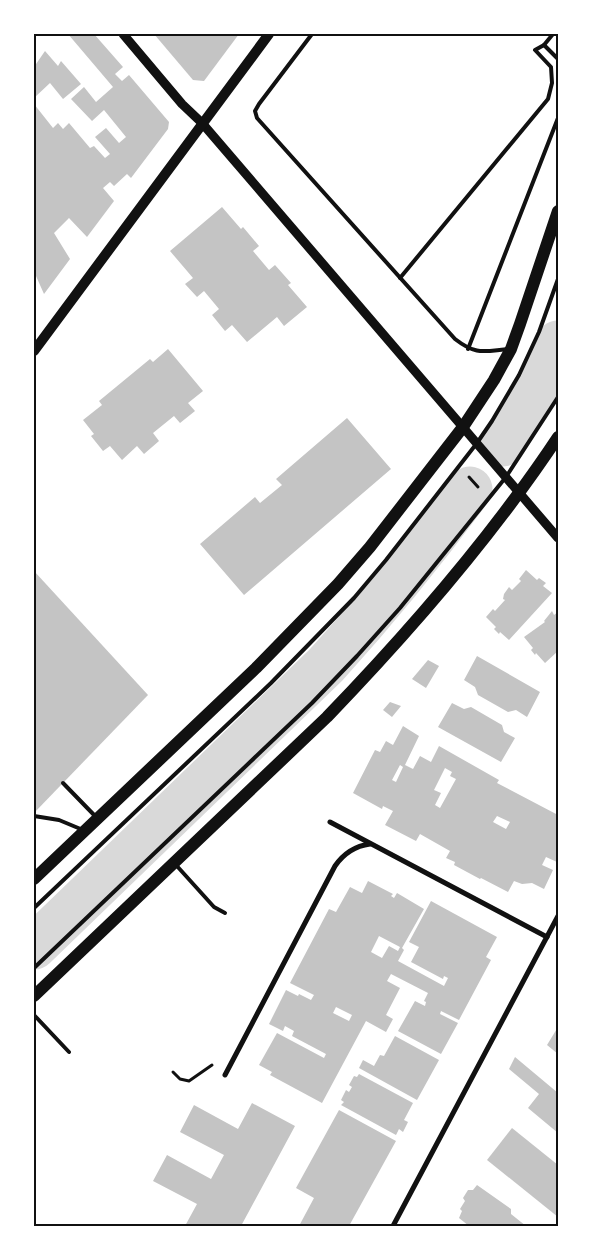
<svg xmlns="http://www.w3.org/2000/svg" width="592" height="1260" font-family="'Exo 2',sans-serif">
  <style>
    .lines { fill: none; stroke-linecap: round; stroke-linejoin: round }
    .river { stroke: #d9d9d9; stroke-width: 45 }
    .building { fill: #c4c4c4; fill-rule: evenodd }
    .path { stroke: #111; stroke-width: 3 }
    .service { stroke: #111; stroke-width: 4 }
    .minor { stroke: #111; stroke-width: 5 }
    .tertiary { stroke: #111; stroke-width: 9 }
    .secondary { stroke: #111; stroke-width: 10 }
    .primary { stroke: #111; stroke-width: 12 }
    .neatline { fill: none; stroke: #111; stroke-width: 2 }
  </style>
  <rect width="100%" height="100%" fill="#fff"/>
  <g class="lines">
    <g class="river">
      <path d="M503 444 534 393 558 343"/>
      <path d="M34 947 326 665C377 609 425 550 470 489"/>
    </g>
  </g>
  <g class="building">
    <path d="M68 34H94L123 67 115 74 122 81 129 75 169 122 168 129 131 178 127 174 114 186 110 182 103 188 114 201 87 237 69 218 54 233 70 259 44 294 36 276 34 217V104L53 128 58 123 63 129 69 123 90 148 94 146 105 158 110 154 95 137 106 128 119 143 126 137 104 110 92 121 71 99 84 87 96 102 113 87Z"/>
    <path d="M154 34H239L204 81 193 80Z"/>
    <path d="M45 51 58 66 61 61 81 84 63 99 50 83 34 98V67Z"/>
    <path d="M222 207 241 229 243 227 259 246 253 251 269 270 275 265 291 283 288 285 307 307 284 326 277 317 247 342 232 325 225 331 212 315 219 309 204 291 197 297 185 284 193 278 170 251Z"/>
    <path d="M168 349 203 391 188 403 195 411 180 423 174 416 153 433 159 441 144 454 137 446 122 460 110 446 103 451 91 436 94 434 83 420 102 405 99 401 150 359 153 362Z"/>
    <path d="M347 418 391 469 244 595 200 544 255 497 260 503 282 485 276 479Z"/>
    <path d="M526 570 537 580 539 578 546 583 543 586 552 593 509 640 500 632 499 634 494 629 496 627 486 617 493 609 495 611 505 600 503 599 504 594 509 587 512 590 521 581 519 579Z"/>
    <path d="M34 571 148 695 34 813Z"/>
    <path d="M552 611 554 615 558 612V651L545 663 536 653 535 655 531 650 533 648 524 637 545 622 544 621Z"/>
    <path d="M477 656 540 692 527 717 516 710 508 712 478 695 475 687 464 680Z"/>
    <path d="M428 660 439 666 426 688 412 679Z"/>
    <path d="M390 702 401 706 392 717 383 710Z"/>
    <path d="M452 703 464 709 471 707 502 725 504 732 515 738 501 762 438 727Z"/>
    <path d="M403 726 419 736 405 765 413 769 420 756 431 762 439 746 499 780 497 783 558 815V861L557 862 546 857 542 865 553 870 544 889 532 883 522 884 514 881 508 892 481 878 480 879 454 865 455 862 446 858 450 851 420 834 416 841 385 825 393 811 383 806 382 809 353 793 375 750 380 752 386 741 393 745ZM400 765 403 767 396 782 392 780ZM445 768 452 772 450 776 456 779 440 808 435 805 441 793 434 790ZM497 816 510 822 506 829 493 822Z"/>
    <path d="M368 881 393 894 391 896 394 898 397 893 424 909 402 948 404 950 398 961 444 986 448 978 444 976 443 979 411 962 419 947 409 942 431 901 497 937 486 957 491 960 459 1020 441 1011 440 1014 458 1023 441 1054 398 1031 415 1001 425 1006 426 1002 424 1001 428 993 391 974 387 981 400 988 386 1015 393 1019 386 1032 366 1021 322 1103 270 1075 272 1072 259 1065 277 1033 324 1058 326 1054 292 1036 294 1031 285 1026 283 1031 269 1024 286 990 298 996 299 994 311 1000 314 995 290 983 329 909 336 912 350 887 362 893ZM379 936 400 947 398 951 389 946 382 958 371 952ZM336 1007 352 1015 349 1021 333 1013Z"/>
    <path d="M558 1027V1054L547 1045Z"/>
    <path d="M395 1036 439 1060 417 1100 359 1068 363 1060 374 1066 380 1055 384 1056Z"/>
    <path d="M515 1057 558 1093V1133L528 1108 539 1094 509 1069Z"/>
    <path d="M359 1074 413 1103 404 1120 408 1122 403 1132 399 1129 396 1135 341 1105 344 1102 341 1100 346 1090 349 1092 352 1087 349 1085 354 1076 357 1077Z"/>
    <path d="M252 1103 295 1126 241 1226H185L197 1204 153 1181 167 1155 211 1179 224 1155 180 1132 194 1105 238 1129Z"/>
    <path d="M339 1110 396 1141 349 1226H299L314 1198 296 1188Z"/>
    <path d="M512 1128 558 1165V1217L487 1160Z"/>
    <path d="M477 1185 511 1209V1214L526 1226H469L459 1218 462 1211 460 1209 465 1201 463 1198 468 1190H473Z"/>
  </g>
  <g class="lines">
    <g class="path">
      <path d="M469 477 478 487"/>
      <path d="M173 1072 180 1079 189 1081 212 1065"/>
    </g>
    <g class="service">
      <path d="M312 34 259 104 255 111 257 118 455 339C477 356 484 351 509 349"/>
      <path d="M544 45 553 34"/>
      <path d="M400 278 548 99 552 83 551 67 535 50 544 45 558 59"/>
      <path d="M468 349 558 118"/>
      <path d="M63 783 96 817"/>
      <path d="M34 816 59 820 83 830"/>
      <path d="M176 865 214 907 225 913"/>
      <path d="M34 908 271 683 354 598 386 560 477 443 492 421 519 375 539 332 558 279"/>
      <path d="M34 968 312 703 357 656 400 608 506 477 558 397"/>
      <path d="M34 1015 69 1052"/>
    </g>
    <g class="minor">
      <path d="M330 822 547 937"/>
      <path d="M225 1075 335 866C344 853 355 846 370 844"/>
      <path d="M393 1226 558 916"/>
    </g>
    <path class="tertiary" d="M123 34 182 104 202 123 558 538"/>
    <path class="secondary" d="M34 351 269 34"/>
    <g class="primary">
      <path d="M34 879 256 668 338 584 370 547 463 427 494 380 511 349 520 324 558 211"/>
      <path d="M34 996 327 717C411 630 491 538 558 437"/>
    </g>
  </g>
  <rect width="592" height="1260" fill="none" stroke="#ffffff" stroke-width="70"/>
  <rect x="35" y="35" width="522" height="1190" class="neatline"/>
</svg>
